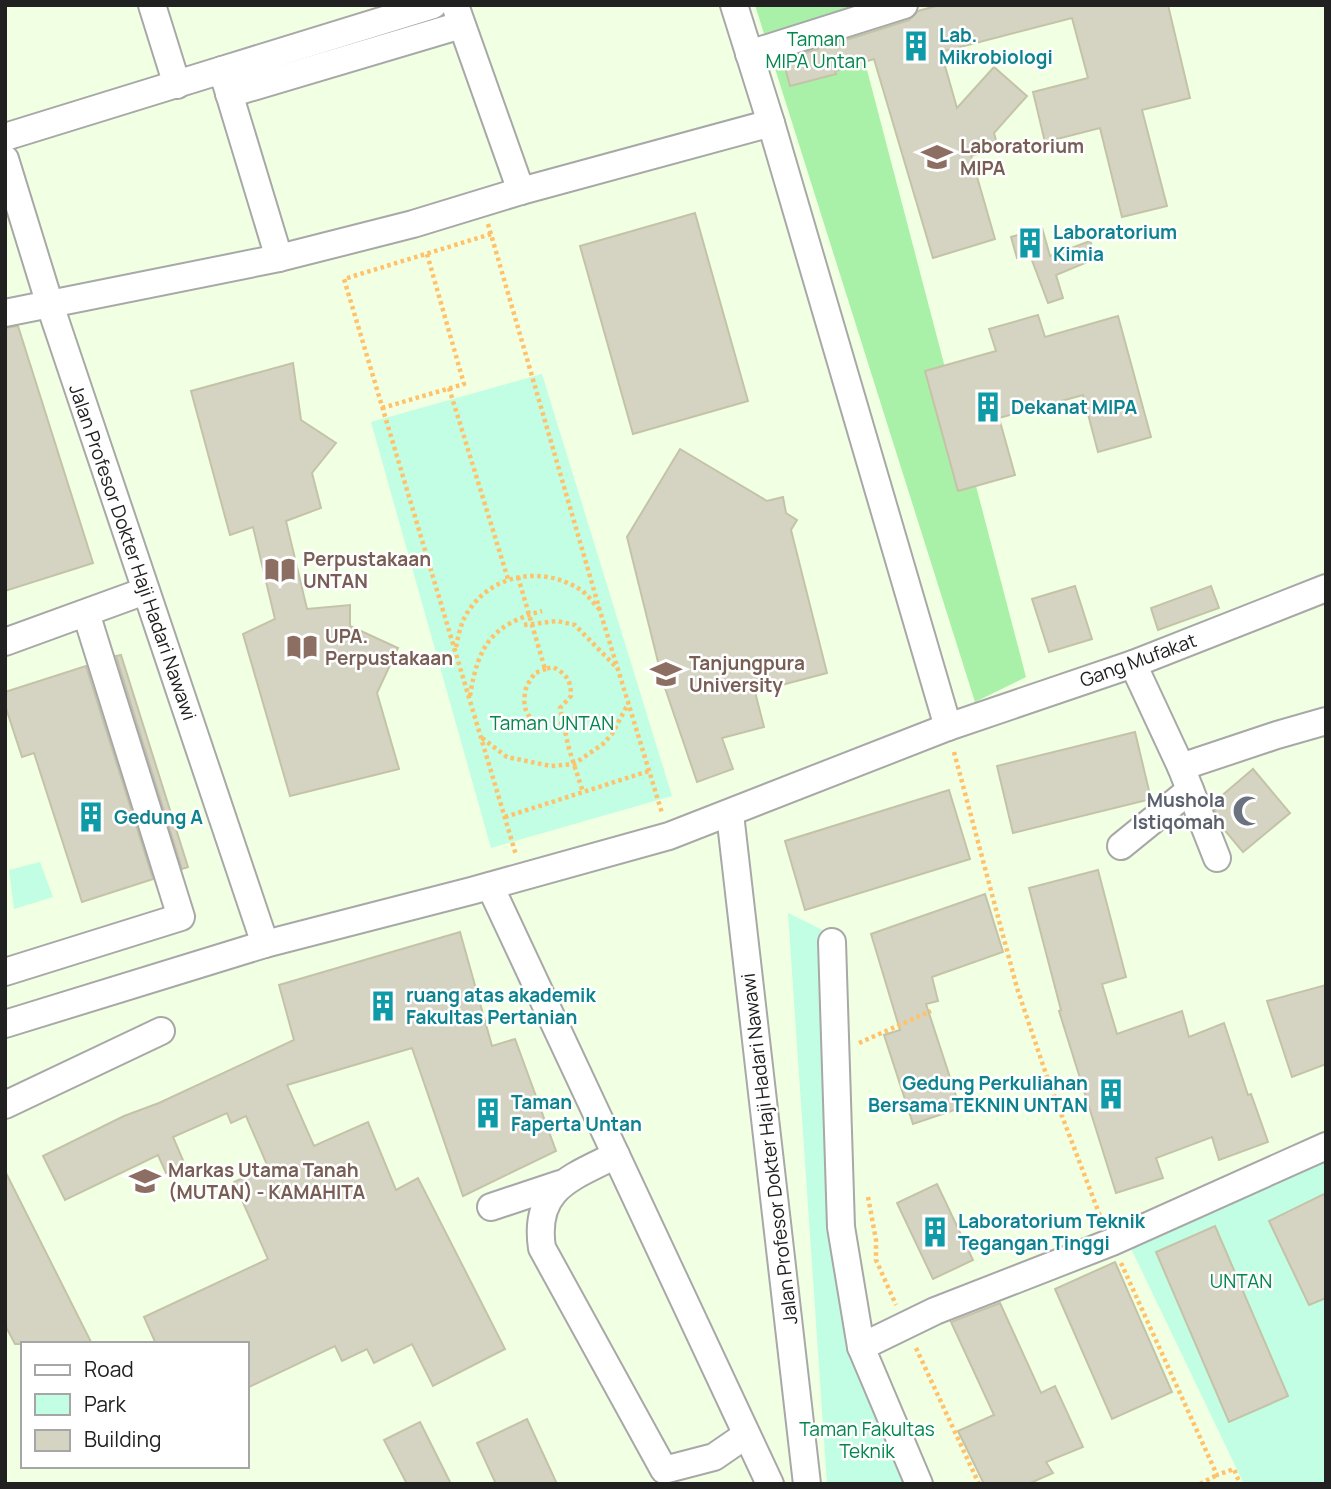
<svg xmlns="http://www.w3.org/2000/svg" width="1331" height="1489" font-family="Manrope,sans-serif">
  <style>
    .education { fill: #f1ffe2; fill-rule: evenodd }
    .grass { fill: #a9f0a8 }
    .park { fill: #c1fee3 }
    .building { fill: #d5d4c3; stroke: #c5c3a7; stroke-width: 2 }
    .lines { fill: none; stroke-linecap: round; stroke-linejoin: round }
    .minor-casing { stroke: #a8a8a8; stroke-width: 30 }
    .path { stroke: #ffc16a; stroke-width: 4.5; stroke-dasharray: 3.5 3.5; stroke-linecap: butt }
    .minor { stroke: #fff; stroke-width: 26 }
    .labels { text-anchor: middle; stroke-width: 5; stroke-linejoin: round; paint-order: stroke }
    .culture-label { font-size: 19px; font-weight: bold; fill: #0d838f; stroke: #fff; text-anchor: start }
    .park-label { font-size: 19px; fill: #02864c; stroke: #fff }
    .education-label { font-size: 19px; font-weight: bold; fill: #785e54; stroke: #fff; text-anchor: start }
    .street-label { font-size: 19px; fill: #212121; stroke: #fff }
    .worship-label { font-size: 19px; font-weight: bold; fill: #5b616d; stroke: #fff; text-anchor: end }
  </style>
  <rect width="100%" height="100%" fill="#f0f2e6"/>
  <path class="education" d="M5 5H1326V1484H5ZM23 1344H247V1466H23Z"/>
  <path class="grass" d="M755 5H850L1026 677 975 702Z"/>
  <g class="park">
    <path d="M542 374 672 796 491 848 371 422Z"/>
    <path d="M40 862 53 897 14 909 9 870Z"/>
    <path d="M788 913 843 940 827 1159 871 1352 935 1484H827Z"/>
    <path d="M1326 1151V1484H1244L1126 1238Z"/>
  </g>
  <g class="building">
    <path d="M940 5H1168L1190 98 1142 110 1167 206 1122 217 1100 128 1045 142 1033 92 1088 78 1072 18 941 52 957 108 994 67 1027 96 994 133 998 148 971 156 995 239 933 258 874 59 835 71 836 74 790 86 783 60 909 20 918 11Z"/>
    <path d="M695 213 748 401 633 434 580 246Z"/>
    <path d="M1042 228 1050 256 1090 241 1097 258 1056 275 1063 298 1048 303 1030 255 1017 258 1011 237Z"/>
    <path d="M1038 315 1045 337 1118 316 1151 437 1098 452 1083 395 999 418 1015 475 958 491 925 371 996 351 989 329Z"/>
    <path d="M18 326 93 563 5 591V328Z"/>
    <path d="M293 363 301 420 336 443 312 473 321 508 286 521 307 609 350 605V626L398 648 377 693 399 769 290 796 243 634 275 619 253 527 230 535 191 391Z"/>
    <path d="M680 449 767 501 783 497 786 513 797 520 791 530 827 673 755 692 764 727 722 738 733 769 697 782 663 682 627 537Z"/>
    <path d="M1075 586 1092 639 1049 652 1032 599Z"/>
    <path d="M1211 586 1219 608 1158 630 1151 608Z"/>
    <path d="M121 655 188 867 182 869 116 656Z"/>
    <path d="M86 666 153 879 82 902 34 753 22 757 5 705V692Z"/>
    <path d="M1135 732 1151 799 1013 833 997 766Z"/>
    <path d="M1253 769 1290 813 1243 852 1222 827 1212 804Z"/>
    <path d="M949 790 970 859 805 910 785 841Z"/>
    <path d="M1098 870 1126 977 1102 984 1117 1034 1182 1011 1189 1037 1224 1023 1248 1095 1251 1094 1268 1142 1219 1160 1212 1137 1156 1158 1163 1178 1116 1193 1059 1011 1061 1010 1029 888Z"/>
    <path d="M985 894 1003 952 932 977 938 1001 926 1004 960 1108 913 1124 884 1035 900 1030 871 934Z"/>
    <path d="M460 932 492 1046 515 1039 556 1151 463 1196 412 1048 287 1085 314 1146 368 1122 396 1190 418 1178 505 1349 433 1386 412 1344 374 1363 367 1349 342 1361 335 1346 247 1388V1344H156L144 1317 268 1259 234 1182 268 1167 246 1116 231 1123 227 1113 173 1137 185 1165 166 1173 158 1155 65 1200 43 1156 124 1116 159 1103 294 1040 279 985Z"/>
    <path d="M1326 985V1064L1292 1077 1267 1001Z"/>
    <path d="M5 1171 92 1344H15L5 1325Z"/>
    <path d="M937 1184 973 1260 933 1279 897 1203Z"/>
    <path d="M1326 1193V1298L1309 1305 1269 1221Z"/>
    <path d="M1215 1226 1288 1396 1229 1422 1156 1252Z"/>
    <path d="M1115 1262 1172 1392 1112 1419 1055 1289Z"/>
    <path d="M1000 1303 1041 1393 1055 1386 1083 1447 1046 1462 1053 1473 1028 1484H984L958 1431 994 1415 951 1322Z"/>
    <path d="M527 1419 557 1484H496L477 1443Z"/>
    <path d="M420 1422 451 1484H407L384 1440Z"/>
  </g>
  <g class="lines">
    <g class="minor-casing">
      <g id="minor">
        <path d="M152 5 177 85"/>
        <path d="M455 5 521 191"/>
        <path d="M734 5 771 123 948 727"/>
        <path d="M749 54 904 5"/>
        <path d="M222 70 433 5"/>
        <path d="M229 94 461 25"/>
        <path d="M5 137 222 70 279 258"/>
        <path d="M5 159 50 305 265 944"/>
        <path d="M5 313 279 258 413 224 521 191 771 123"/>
        <path d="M5 642 145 591"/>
        <path d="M1133 664 1181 767 1217 858"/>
        <path d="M1181 767 1277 735 1326 721"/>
        <path d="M730 814 807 1484"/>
        <path d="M1121 846 1190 790"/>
        <path d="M490 886 770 1484"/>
        <path d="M832 942 841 1227 861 1347"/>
        <path d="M5 972 181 917 86 613"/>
        <path d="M5 1024 265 944 471 891 669 836 948 727 1133 664 1326 588"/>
        <path d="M5 1105 161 1031"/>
        <path d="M616 1155C571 1178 533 1188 542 1248L664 1470 714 1457 746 1435"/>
        <path d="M491 1207 560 1184"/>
        <path d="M919 1484 861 1347 935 1311 1112 1242 1326 1146"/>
      </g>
    </g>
    <g class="path">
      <path d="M488 224 600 611 662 813"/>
      <path d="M491 234 344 279 516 855"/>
      <path d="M449 388 508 579"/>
      <path d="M382 408 464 384 427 254"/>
      <path d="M518 577 545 669 553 667C567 674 571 681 571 696L560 708 569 749 583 792"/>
      <path d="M524 625 557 621 575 625 618 669"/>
      <path d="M456 647C459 632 462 618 472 606 498 572 546 567 581 590 588 595 594 604 600 610"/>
      <path d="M546 669 535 673C531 679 526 685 525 693 519 728 554 731 578 717"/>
      <path d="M470 696C478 646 491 625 542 611"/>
      <path d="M482 738 507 757 551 766 574 764 603 744 612 734 628 704"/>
      <path d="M954 752 1017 988 1046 1074 1102 1221"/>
      <path d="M505 817 649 771"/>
      <path d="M859 1043 931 1011"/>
      <path d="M868 1197 876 1240V1260L896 1305"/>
      <path d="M1121 1263 1217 1475 1234 1469 1240 1484"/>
      <path d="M916 1348 979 1484"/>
      <path d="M1200 1484 1217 1475"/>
    </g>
    <use href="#minor" class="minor"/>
  </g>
  <defs>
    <g id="building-bare" transform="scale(2.415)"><path d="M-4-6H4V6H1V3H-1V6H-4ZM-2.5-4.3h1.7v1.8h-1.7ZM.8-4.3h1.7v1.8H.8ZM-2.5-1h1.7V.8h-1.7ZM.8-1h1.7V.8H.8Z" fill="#0f9aa8" stroke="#fff" stroke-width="2.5" paint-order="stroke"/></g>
    <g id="university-bare" transform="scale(2.415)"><path d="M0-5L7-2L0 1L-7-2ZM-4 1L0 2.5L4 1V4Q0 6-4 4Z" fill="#8d6e63" stroke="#fff" stroke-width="2.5" paint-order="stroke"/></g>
    <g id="library-bare" transform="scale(2.415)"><path d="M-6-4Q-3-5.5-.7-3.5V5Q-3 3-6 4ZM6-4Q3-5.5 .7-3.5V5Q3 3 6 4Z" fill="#8d6e63" stroke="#fff" stroke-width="2.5" paint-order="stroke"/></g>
    <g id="mosque-bare" transform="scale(2.415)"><path d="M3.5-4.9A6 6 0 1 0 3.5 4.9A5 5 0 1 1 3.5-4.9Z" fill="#6b7280" stroke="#fff" stroke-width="2.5" paint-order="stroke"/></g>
  </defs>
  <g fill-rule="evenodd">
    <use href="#building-bare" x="916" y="46"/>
    <use href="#university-bare" x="937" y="157"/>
    <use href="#building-bare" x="1030" y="243"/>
    <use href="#building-bare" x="988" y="407"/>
    <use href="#library-bare" x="280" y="570"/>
    <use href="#library-bare" x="302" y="647"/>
    <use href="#university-bare" x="666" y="674"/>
    <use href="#mosque-bare" x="1248" y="811"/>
    <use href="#building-bare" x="91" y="817"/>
    <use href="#building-bare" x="383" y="1006"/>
    <use href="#building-bare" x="1111" y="1094"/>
    <use href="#building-bare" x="488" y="1113"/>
    <use href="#university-bare" x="145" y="1181"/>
    <use href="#building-bare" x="935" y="1232"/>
  </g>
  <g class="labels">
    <g class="culture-label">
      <text x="939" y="42">Lab.<tspan x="939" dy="22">Mikrobiologi</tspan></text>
      <text x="1053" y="239">Laboratorium<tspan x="1053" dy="22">Kimia</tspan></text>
      <text x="1011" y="414">Dekanat MIPA</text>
      <text x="114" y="824">Gedung A</text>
      <text x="406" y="1002">ruang atas akademik<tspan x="406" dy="22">Fakultas Pertanian</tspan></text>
      <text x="1088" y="1090" text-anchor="end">Gedung Perkuliahan<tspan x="1088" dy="22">Bersama TEKNIN UNTAN</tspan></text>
      <text x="511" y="1109">Taman<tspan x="511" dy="22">Faperta Untan</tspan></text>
      <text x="958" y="1228">Laboratorium Teknik<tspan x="958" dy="22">Tegangan Tinggi</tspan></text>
    </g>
    <g class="park-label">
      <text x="816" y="46">Taman<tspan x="816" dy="22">MIPA Untan</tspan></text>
      <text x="552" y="730">Taman UNTAN</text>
      <text x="1241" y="1288">UNTAN</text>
      <text x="867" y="1436">Taman Fakultas<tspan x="867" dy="22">Teknik</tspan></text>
    </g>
    <g class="education-label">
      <text x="960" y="153">Laboratorium<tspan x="960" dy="22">MIPA</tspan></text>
      <text x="303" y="566">Perpustakaan<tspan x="303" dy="22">UNTAN</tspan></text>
      <text x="325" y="643">UPA.<tspan x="325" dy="22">Perpustakaan</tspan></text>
      <text x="689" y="670">Tanjungpura<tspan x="689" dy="22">University</tspan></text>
      <text x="168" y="1177">Markas Utama Tanah<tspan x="168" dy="22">(MUTAN) - KAMAHITA</tspan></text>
    </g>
    <g class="street-label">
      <text transform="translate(133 552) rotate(71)" y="7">Jalan Profesor Dokter Haji Hadari Nawawi</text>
      <text transform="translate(1138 660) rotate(-20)" y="7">Gang Mufakat</text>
      <text transform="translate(769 1149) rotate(-97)" y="7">Jalan Profesor Dokter Haji Hadari Nawawi</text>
    </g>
    <g class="worship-label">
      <text x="1225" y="807">Mushola<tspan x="1225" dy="22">Istiqomah</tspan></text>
    </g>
  </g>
  <rect width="1331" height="1489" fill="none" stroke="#212121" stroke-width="14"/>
  <rect x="21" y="1342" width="228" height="126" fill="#ffffff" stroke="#a6a6a6" stroke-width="2"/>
  <rect x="35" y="1365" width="35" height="10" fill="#ffffff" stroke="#a6a6a6" stroke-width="2"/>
  <text x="84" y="1377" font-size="21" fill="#212121">Road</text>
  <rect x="35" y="1394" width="35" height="21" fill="#c1fee3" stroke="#a6a6a6" stroke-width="2"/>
  <text x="84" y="1412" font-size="21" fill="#212121">Park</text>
  <rect x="35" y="1430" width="35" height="21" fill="#d5d4c3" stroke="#a6a6a6" stroke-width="2"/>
  <text x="84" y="1447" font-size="21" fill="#212121">Building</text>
</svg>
